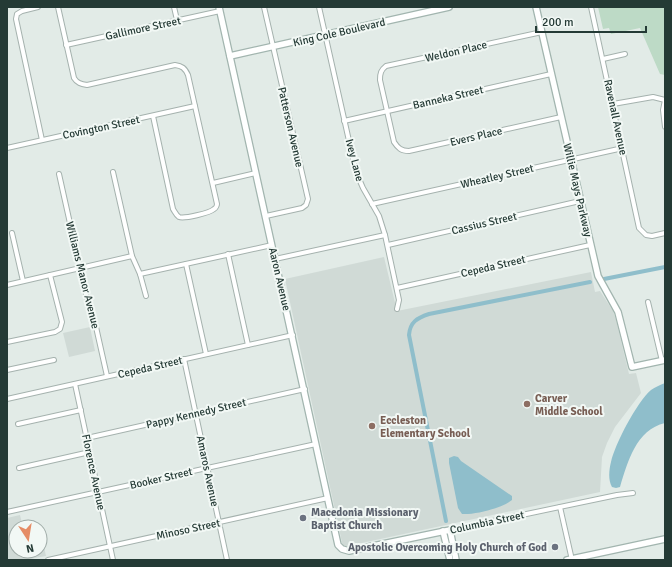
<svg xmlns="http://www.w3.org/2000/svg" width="672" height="567" font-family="Signika,sans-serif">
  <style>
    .built { fill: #d0dad6 }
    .green { fill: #bddac6 }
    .water { fill: #8fbecb }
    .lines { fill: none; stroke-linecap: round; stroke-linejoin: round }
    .canal { stroke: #8fbecb; stroke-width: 4 }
    .street-casing { stroke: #a5b2ae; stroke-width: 6 }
    .secondary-casing { stroke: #a2b5af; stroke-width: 8 }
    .street { stroke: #fff; stroke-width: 4 }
    .secondary { stroke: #fff; stroke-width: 5.5 }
    .education-dot { fill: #8d6e63; stroke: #f2f8f5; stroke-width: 1.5 }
    .worship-dot { fill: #6b7280; stroke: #f2f8f5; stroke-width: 1.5 }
    .labels { text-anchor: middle; stroke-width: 4; stroke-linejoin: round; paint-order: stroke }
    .street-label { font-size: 11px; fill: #243a35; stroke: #f2f8f5 }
    .education-label { font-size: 11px; font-weight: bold; fill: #785e54; stroke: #f2f8f5; text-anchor: start }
    .worship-label { font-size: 11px; font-weight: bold; fill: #5b616d; stroke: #f2f8f5; text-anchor: start }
  </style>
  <rect width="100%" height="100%" fill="#e2ebe7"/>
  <g class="built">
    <path d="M384 257 397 311 591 272 595 292 600 291 613 311 616 320 629 374 636 373 641 393 615 427 607 443 602 457 600 492 343 547 285 279Z"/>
    <path d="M90 327 95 351 69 357 63 333Z"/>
    <path d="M20 515 23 527H16V551H40V534L41 533 46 556 24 560H7V518Z"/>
  </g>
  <path class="green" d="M598 7H665V75L660 74 640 28 611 34 609 28 603 29Z"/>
  <g class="water">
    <path d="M665 383V423C636 430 628 461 620 487L616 488 612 487C608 480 609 470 611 462 615 444 637 402 651 390 655 387 660 385 665 383Z"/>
    <path d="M454 456 458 457 461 461 512 496V500C502 508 475 515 462 514L458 508 449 463V458Z"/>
  </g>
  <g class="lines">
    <g class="canal">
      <path d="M604 279 665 267"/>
      <path d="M446 521 409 335C410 322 417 318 429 314L590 282"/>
    </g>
    <g class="street-casing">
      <g id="street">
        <path d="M38 7 22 11 17 14 16 19 42 140"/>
        <path d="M58 7 74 78C77 83 81 84 87 85L175 65C182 66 185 68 188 75L217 204C217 205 216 208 214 209 210 213 184 219 179 217 176 215 175 212 173 209L153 116"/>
        <path d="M174 7 177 20"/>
        <path d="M264 7 308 199 306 205 302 208 266 216"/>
        <path d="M319 7 356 172 363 188 379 216 385 235 399 300 397 309"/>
        <path d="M591 7 639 228 646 235 652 236 665 233"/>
        <path d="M542 32 386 66C381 70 380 73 380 80L394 142C398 148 401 151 409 151L561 117"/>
        <path d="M66 45 220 11"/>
        <path d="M603 59 625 54"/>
        <path d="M665 100 663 110 665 127"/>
        <path d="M613 104 653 97 665 100"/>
        <path d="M344 121 551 74"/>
        <path d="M7 148 195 106"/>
        <path d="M113 172 132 256 140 274 146 296"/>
        <path d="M59 174 80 268 91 316 96 327 107 376"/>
        <path d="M213 183 256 173"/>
        <path d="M372 204 623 148"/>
        <path d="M12 233 23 281"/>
        <path d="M388 245 580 201"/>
        <path d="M228 254 248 345"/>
        <path d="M275 259 385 235"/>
        <path d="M186 264 206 354"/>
        <path d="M140 274 272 245"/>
        <path d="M7 285 132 256"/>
        <path d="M397 288 590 245"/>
        <path d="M648 302 662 361"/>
        <path d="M7 342 55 332 60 329 62 322 50 275"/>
        <path d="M184 359 227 560"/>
        <path d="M7 370 54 360"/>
        <path d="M75 384 113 560"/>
        <path d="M7 399 293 335"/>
        <path d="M18 424 81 410"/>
        <path d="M87 438 305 389"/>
        <path d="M19 468 90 452"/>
        <path d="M560 507 572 560"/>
        <path d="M7 512 316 444"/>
        <path d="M450 530 617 495 633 493"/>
        <path d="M48 560 328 498"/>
      </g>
    </g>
    <g class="secondary-casing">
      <g id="secondary">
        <path d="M219 7 338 545 342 549 349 551 450 530 456 560"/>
        <path d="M536 7 598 276 618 312 632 367 665 360"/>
        <path d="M230 56 449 7"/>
        <path d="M443 531 450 560"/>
        <path d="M567 560 665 539"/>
      </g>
    </g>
    <use href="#street" class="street"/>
    <use href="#secondary" class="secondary"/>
  </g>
  <g class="education-dot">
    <circle cx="527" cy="404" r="4"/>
    <circle cx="372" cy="426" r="4"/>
  </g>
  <g class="worship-dot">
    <circle cx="303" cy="518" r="4"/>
    <circle cx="555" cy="547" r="4"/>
  </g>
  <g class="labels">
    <g class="street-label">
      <text transform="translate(143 28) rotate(-12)" y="4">Gallimore Street</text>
      <text transform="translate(339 32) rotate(-13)" y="4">King Cole Boulevard</text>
      <text transform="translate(456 51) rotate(-13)" y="4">Weldon Place</text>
      <text transform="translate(448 97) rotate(-13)" y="4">Banneka Street</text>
      <text transform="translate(616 117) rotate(78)" y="4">Ravenall Avenue</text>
      <text transform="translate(101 127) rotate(-12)" y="4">Covington Street</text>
      <text transform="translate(291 127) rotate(77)" y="4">Patterson Avenue</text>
      <text transform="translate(476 136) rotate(-13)" y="4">Evers Place</text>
      <text transform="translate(355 160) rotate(75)" y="4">Ivey Lane</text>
      <text transform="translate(497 176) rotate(-13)" y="4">Wheatley Street</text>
      <text transform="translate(578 190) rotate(77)" y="4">Willie Mays Parkway</text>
      <text transform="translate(484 223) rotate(-13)" y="4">Cassius Street</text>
      <text transform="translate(493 266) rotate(-13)" y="4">Cepeda Street</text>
      <text transform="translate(83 275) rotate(76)" y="4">Williams Manor Avenue</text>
      <text transform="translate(280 279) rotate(77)" y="4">Aaron Avenue</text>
      <text transform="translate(150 367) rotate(-13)" y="4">Cepeda Street</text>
      <text transform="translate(196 413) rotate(-13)" y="4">Pappy Kennedy Street</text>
      <text transform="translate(208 471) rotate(78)" y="4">Amaros Avenue</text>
      <text transform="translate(94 472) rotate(78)" y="4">Florence Avenue</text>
      <text transform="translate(161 478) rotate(-13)" y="4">Booker Street</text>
      <text transform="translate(487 522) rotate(-12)" y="4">Columbia Street</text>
      <text transform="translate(188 529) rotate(-12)" y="4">Minoso Street</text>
    </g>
    <g class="education-label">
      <text x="535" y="402">Carver<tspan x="535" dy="13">Middle School</tspan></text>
      <text x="380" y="424">Eccleston<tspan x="380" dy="13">Elementary School</tspan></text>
    </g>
    <g class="worship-label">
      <text x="311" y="516">Macedonia Missionary<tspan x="311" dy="13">Baptist Church</tspan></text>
      <text x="547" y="551" text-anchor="end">Apostolic Overcoming Holy Church of God</text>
    </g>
  </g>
  <rect width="672" height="567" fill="none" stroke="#243a35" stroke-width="16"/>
  <g transform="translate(28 539) rotate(168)"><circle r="19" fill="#f2f8f5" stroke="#a0aca8"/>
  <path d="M0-3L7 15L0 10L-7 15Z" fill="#e58c66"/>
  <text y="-6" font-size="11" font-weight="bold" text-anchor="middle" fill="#243a35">N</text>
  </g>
  <path d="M536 26v6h110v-6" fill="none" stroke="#243a35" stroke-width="2"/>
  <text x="542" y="26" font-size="12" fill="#243a35" stroke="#f2f8f5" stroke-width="3" paint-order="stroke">200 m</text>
</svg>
